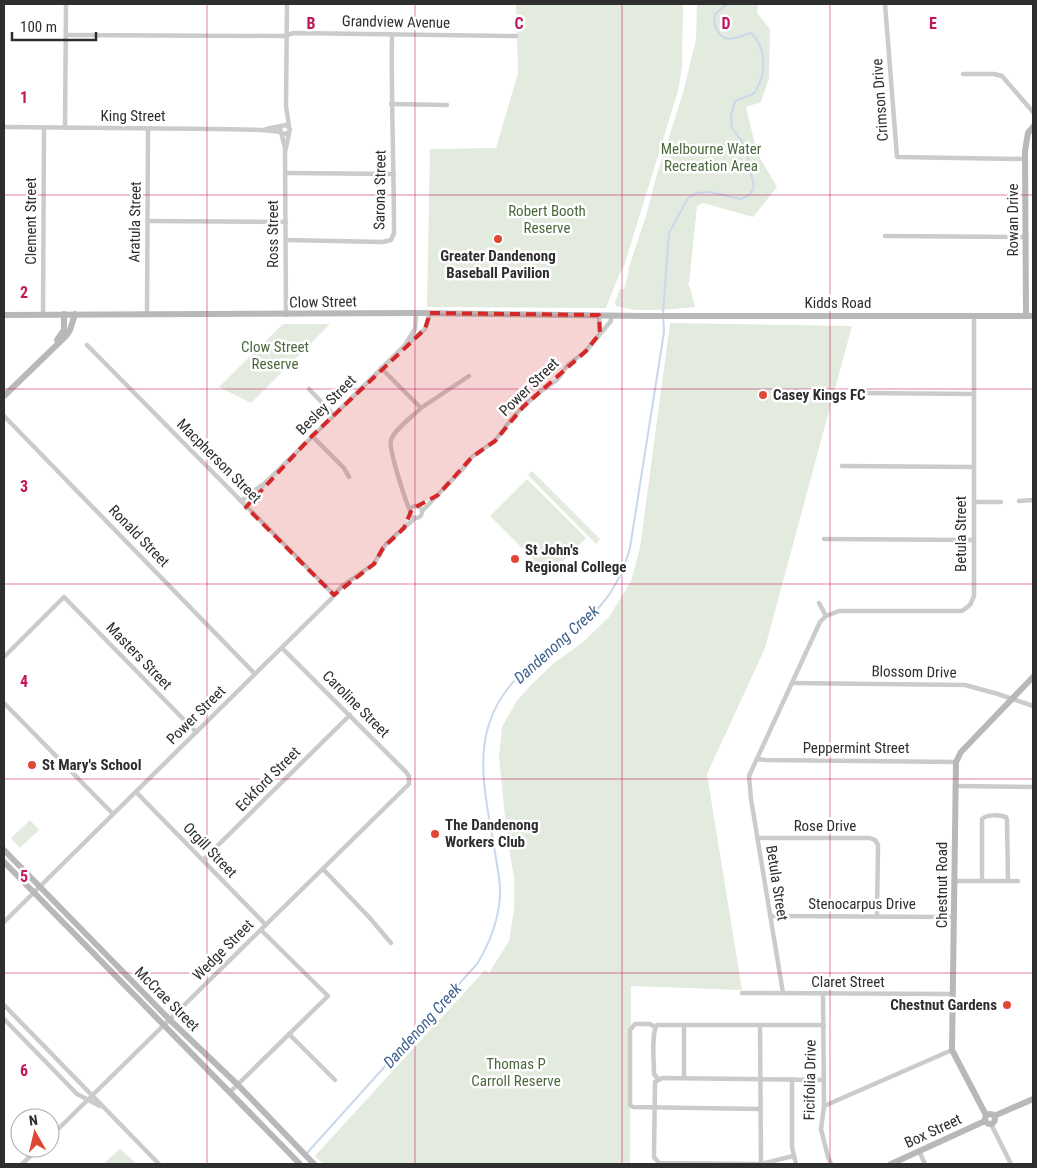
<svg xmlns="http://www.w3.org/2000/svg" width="1037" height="1168" font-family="'Roboto Condensed',sans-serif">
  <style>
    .green { fill: #e2ebdd }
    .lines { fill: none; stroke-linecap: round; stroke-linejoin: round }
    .stream { stroke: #c9d8eb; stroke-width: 2 }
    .street { stroke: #cbcbcb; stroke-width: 4.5 }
    .secondary { stroke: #b8b8b8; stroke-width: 6 }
    .marked { fill: #d62828; fill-opacity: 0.2; stroke: #d62828; stroke-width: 4; stroke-dasharray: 10 6; stroke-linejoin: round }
    .grid { fill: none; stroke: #c2185b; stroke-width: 1; stroke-opacity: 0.55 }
    .poi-dot { fill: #e04836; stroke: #fff; stroke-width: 2 }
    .labels { text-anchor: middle; stroke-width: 5; stroke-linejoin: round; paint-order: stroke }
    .street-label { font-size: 15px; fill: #2e2e2e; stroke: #fff }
    .park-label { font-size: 15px; fill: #4a693d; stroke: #fff }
    .poi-label { font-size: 15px; font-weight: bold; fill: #2e2e2e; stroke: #fff; text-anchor: start }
    .water-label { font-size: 16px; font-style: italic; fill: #3f618e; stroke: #fff }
    .grid-label { font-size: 16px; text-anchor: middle; font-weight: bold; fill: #c2185b; stroke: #fff; stroke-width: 5; stroke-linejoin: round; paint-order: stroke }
  </style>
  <rect width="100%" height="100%" fill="#fff"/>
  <g class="green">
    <path d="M516 4H683L682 67 678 91 624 266 619 275 606 308 427 307 430 149 496 148 518 73Z"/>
    <path d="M697 4H758L757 13 770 29 769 78 761 102 746 107 757 153 777 187 753 217 703 203 697 206 689 283 688 285 690 287 695 307 662 310H634L616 306 615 302 620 289H624L629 271 628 270 646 216 657 174 683 93 696 39Z"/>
    <path d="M670 323 852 326 765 648 707 774 742 990 631 986 630 1164H323L315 1156 485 970 489 973 509 941 514 910V877L507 837 499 757 502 727 516 702 531 685 554 663 582 643 609 617 631 581 640 548Z"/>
    <path d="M283 324H330L251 403 219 387Z"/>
    <path d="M532 471 600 539 596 544 528 475Z"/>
    <path d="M527 479 586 538 549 575 490 516Z"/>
    <path d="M30 820 39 830 20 848 11 838Z"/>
    <path d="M120 1149 137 1164H103Z"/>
  </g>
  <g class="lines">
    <path class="stream" d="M307 1153 477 964C490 943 498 921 500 897 501 884 498 871 496 859 490 816 475 767 489 724 507 667 564 646 601 605 616 588 624 569 630 548L664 332 663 314 669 233 688 198 696 193 709 192 741 199 748 196 754 188 747 154 741 140 732 128 731 115 735 101C739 99 751 96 754 93 756 92 757 89 758 86 767 71 765 45 751 33 745 34 741 37 735 38 719 42 713 27 715 14L727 4"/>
    <g class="street">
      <path d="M287 4 286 106 289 126"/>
      <path d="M885 4 897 157 1025 159"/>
      <path d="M66 35 283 36 294 33 516 36"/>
      <path d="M963 74H994L1002 76 1033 112"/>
      <path d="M391 104 447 105"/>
      <path d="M4 127 216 129 262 130 281 132"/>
      <path d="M65 128 66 4"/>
      <path d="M266 129 281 126"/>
      <path d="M281 132 285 148"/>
      <path d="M286 173 394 174"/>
      <path d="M148 221 286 222"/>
      <path d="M885 236 1026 237"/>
      <path d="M286 240 383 242 391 240 394 233C394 167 391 101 392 35"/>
      <path d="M43 315 44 128"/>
      <path d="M147 315 148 129"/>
      <path d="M286 315 285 152 290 129 286 125 281 126 280 130 282 134H285L289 132"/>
      <path d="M599 315 600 333"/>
      <path d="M408 343 425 329 430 313"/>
      <path d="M87 345 334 595"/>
      <path d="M381 368 421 408C413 416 394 430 391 440 388 447 406 504 411 512"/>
      <path d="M309 389 334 415"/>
      <path d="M861 393 974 394"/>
      <path d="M421 408 469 376"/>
      <path d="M4 416 255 674"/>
      <path d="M312 436 344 468 349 477"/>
      <path d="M842 466 974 467"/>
      <path d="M241 501 262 485"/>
      <path d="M1019 501 1033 500"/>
      <path d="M974 502H1001"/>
      <circle cx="416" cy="512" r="6"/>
      <path d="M246 507 265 483 405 345 415 329 416 313"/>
      <path d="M422 511 462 470 472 457 495 441 510 421 523 407 536 395 557 380 568 365 586 351 611 321V315"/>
      <path d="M824 539 974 540"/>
      <path d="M819 603 826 616"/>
      <path d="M4 657 64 597 196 732"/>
      <path d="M792 683 965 685 998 694 1033 706"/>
      <path d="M4 703 113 814"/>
      <path d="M757 759 765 760 956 762"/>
      <path d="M955 786 1033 787"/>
      <path d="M136 792 266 925"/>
      <path d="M757 838H870L875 840 878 845 877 916"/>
      <path d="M203 860 350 715"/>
      <path d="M323 869 369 917 391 943"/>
      <path d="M954 881H1008L1007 820 1006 817C1000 815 987 814 982 819V881"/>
      <path d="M1008 881H1018"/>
      <path d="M770 916 954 917"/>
      <path d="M4 922 255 674 330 600 342 586 374 564 386 544 415 518"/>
      <path d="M742 993 953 994"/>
      <path d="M783 993 751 799 749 776 820 622 826 616 839 611H962L970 605 974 596V316"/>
      <path d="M823 995 824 1106 821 1129 828 1157 831 1164"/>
      <path d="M4 1005 159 1164"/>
      <path d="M4 1019 77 1094 100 1106"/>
      <path d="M684 1025V1078"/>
      <path d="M760 1026 761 1164"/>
      <path d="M655 1027 650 1024H635L630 1030V1105L633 1107 760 1109"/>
      <path d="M289 1034 335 1080"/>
      <path d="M658 1079 654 1074C654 1062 651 1033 657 1025H824"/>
      <path d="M792 1079V1147L796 1164"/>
      <path d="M230 1092 328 996 261 930"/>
      <path d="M824 1106 952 1050"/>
      <path d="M991 1124 1011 1164"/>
      <path d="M50 1137 409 784V776L406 772 282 648"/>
      <path d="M919 1151 925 1164"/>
      <path d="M793 1156 761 1164 659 1163 654 1157 655 1082 662 1078 824 1080"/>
      <path d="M22 1164 39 1148"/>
    </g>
    <g class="secondary">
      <path d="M4 315 416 313 642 316H1033"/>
      <path d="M1026 316 1025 151 1028 133 1033 127"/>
      <path d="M57 340 64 330V314"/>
      <path d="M4 396 66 336 70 330 75 314"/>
      <path d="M4 850 170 1020 238 1085 314 1164"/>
      <path d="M4 862 300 1164"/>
      <circle cx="990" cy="1119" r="5"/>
      <path d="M986 1115 952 1050 956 762 961 752 1033 677"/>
      <path d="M994 1116 1033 1099"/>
      <path d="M891 1164 985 1121"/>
    </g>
  </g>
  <path class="marked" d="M430 313 599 315 600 333 586 351 523 407 495 441 472 457 438 495 412 509 404 528 383 548 374 564 334 595 246 507 312 436 425 329Z"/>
  <path class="grid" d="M207 4V1164M415 4V1164M622 4V1164M830 4V1164M4 195H1033M4 389H1033M4 584H1033M4 779H1033M4 973H1033"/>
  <g class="poi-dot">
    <circle cx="498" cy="239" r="5"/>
    <circle cx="763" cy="395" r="5"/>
    <circle cx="515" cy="559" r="5"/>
    <circle cx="32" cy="765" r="5"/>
    <circle cx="435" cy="834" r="5"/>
    <circle cx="1007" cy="1005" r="5"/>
  </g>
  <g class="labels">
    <g class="street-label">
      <text transform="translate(396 22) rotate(1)" y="5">Grandview Avenue</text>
      <text transform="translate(880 100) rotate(-94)" y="5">Crimson Drive</text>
      <text x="133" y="121">King Street</text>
      <text transform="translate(380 190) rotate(-89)" y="5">Sarona Street</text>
      <text transform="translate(1013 220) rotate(-90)" y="5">Rowan Drive</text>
      <text transform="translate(31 221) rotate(-90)" y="5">Clement Street</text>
      <text transform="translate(135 222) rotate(-89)" y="5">Aratula Street</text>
      <text transform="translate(273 234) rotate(-90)" y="5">Ross Street</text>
      <text transform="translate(323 302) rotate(-1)" y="5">Clow Street</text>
      <text x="838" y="308">Kidds Road</text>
      <text transform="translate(529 387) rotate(-44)" y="5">Power Street</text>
      <text transform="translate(326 405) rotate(-45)" y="5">Besley Street</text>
      <text transform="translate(219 461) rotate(45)" y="5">Macpherson Street</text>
      <text transform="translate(961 534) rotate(-90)" y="5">Betula Street</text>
      <text transform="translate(139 536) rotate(46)" y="5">Ronald Street</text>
      <text transform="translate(139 656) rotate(46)" y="5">Masters Street</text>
      <text transform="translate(914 672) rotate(1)" y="5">Blossom Drive</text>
      <text transform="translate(356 704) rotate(45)" y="5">Caroline Street</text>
      <text transform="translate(196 715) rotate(-45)" y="5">Power Street</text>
      <text x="856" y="753">Peppermint Street</text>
      <text transform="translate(268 779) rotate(-45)" y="5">Eckford Street</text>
      <text x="825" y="831">Rose Drive</text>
      <text transform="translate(210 850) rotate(46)" y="5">Orgill Street</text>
      <text transform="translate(777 883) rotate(81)" y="5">Betula Street</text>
      <text transform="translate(942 885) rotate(-90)" y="5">Chestnut Road</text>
      <text x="862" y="909">Stenocarpus Drive</text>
      <text transform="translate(223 950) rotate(-45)" y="5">Wedge Street</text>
      <text x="848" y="987">Claret Street</text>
      <text transform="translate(167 999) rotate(45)" y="5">McCrae Street</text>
      <text transform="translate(810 1080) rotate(-89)" y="5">Ficifolia Drive</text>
      <text transform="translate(933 1131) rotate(-25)" y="5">Box Street</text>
    </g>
    <g class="park-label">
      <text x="711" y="154">Melbourne Water<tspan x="711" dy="17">Recreation Area</tspan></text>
      <text x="547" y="216">Robert Booth<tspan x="547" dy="17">Reserve</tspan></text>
      <text x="275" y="352">Clow Street<tspan x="275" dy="17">Reserve</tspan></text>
      <text x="516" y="1069">Thomas P<tspan x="516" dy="17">Carroll Reserve</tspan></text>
    </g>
    <g class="poi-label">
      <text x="498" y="261" text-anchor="middle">Greater Dandenong<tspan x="498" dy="17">Baseball Pavilion</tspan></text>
      <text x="773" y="400">Casey Kings FC</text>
      <text x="525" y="555">St John's<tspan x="525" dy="17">Regional College</tspan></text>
      <text x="42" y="770">St Mary's School</text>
      <text x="445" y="830">The Dandenong<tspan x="445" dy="17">Workers Club</tspan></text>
      <text x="997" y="1010" text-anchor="end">Chestnut Gardens</text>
    </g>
    <g class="water-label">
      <text transform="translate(556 644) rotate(-42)" y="6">Dandenong Creek</text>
      <text transform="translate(422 1025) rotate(-48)" y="6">Dandenong Creek</text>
    </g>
  </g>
  <g class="grid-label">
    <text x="311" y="29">B</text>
    <text x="519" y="29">C</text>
    <text x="726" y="29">D</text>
    <text x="933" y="29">E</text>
    <text x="24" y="103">1</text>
    <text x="24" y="298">2</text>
    <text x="24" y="492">3</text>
    <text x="24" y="687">4</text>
    <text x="24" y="882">5</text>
    <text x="24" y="1076">6</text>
  </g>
  <rect width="1037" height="1168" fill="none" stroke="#2e2e2e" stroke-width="10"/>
  <g transform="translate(35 1133) rotate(352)"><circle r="24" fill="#ffffff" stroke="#ababab"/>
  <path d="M0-4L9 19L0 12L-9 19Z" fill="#e04836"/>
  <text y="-8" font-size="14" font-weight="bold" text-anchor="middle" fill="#2e2e2e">N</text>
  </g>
  <path d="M12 32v8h84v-8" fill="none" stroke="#2e2e2e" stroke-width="2.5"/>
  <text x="20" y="32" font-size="15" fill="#2e2e2e" stroke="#ffffff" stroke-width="4" paint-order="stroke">100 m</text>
</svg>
